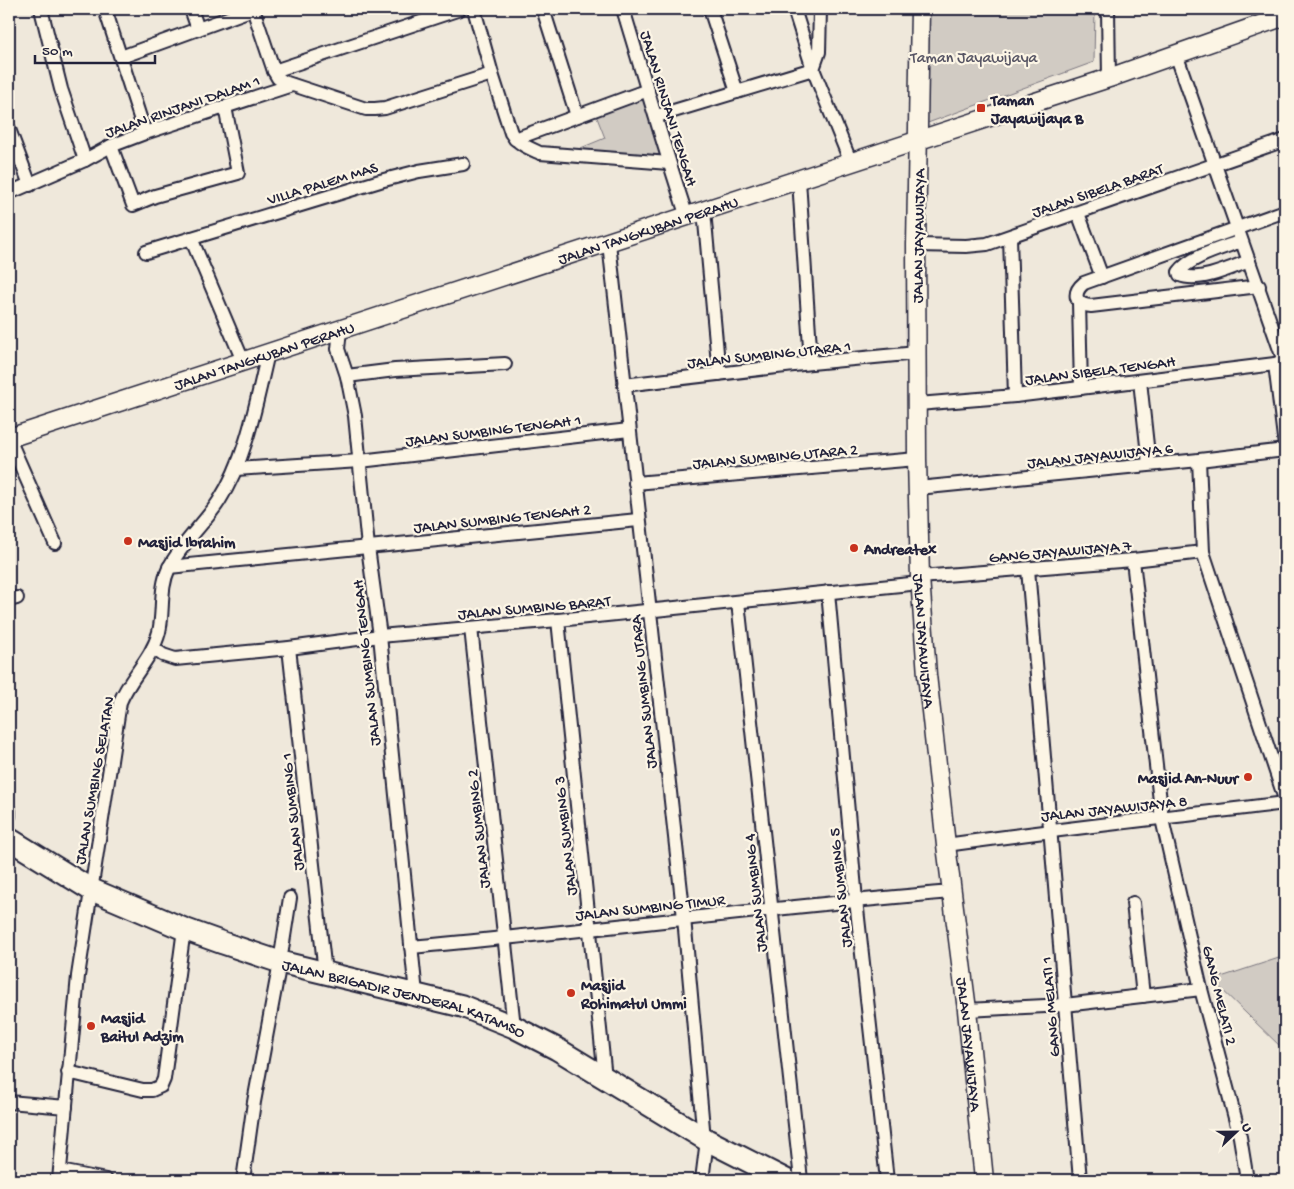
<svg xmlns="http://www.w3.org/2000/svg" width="1294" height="1189" font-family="'Gochi Hand',sans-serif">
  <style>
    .green { fill: #d1cbc3; stroke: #7a767f }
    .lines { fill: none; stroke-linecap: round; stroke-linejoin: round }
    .minor-casing { stroke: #22223b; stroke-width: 16 }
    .secondary-casing { stroke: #22223b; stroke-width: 21 }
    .trunk-casing { stroke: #22223b; stroke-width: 25 }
    .minor { stroke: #fcf5e5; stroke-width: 12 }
    .secondary { stroke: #fcf5e5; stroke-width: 18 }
    .trunk { stroke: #fcf5e5; stroke-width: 21 }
    .poi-dot { fill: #c8321e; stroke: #fcf5e5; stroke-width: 2 }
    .labels { text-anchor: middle; stroke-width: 4.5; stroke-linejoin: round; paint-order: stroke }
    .park-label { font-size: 16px; fill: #575564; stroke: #fcf5e5 }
    .poi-label { font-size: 16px; font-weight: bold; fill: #22223b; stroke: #fcf5e5; text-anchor: start }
    .street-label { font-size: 16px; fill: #22223b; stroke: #fcf5e5 }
  </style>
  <rect width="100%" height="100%" fill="#efe8db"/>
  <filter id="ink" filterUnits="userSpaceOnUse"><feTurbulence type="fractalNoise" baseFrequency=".02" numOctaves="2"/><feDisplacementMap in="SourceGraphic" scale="10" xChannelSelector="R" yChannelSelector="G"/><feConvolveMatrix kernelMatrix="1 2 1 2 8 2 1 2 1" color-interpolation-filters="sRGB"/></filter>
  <g filter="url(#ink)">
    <g class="green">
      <path d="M926 9H1095L1094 62 925 124Z"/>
      <path d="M645 97 663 159 576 150 605 138 596 115Z"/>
      <path d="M1285 956V1051L1212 980Z"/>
    </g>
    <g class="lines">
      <g class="minor-casing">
        <g id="minor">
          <path d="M41 9 61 89 85 160"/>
          <path d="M105 9 145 133"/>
          <path d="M191 9 198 29"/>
          <path d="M253 9 274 71 278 78 284 82 366 109H375L385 108 492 74"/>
          <path d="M474 9 492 74 511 133C518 144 529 148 540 153L669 163"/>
          <path d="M543 9 577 116"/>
          <path d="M623 9C644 78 664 148 687 217"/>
          <path d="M710 9 737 92"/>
          <path d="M794 9 813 69 851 163"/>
          <path d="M1108 9 1109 78"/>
          <path d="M1176 54 1284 361"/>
          <path d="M121 57 253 9"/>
          <path d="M274 71 460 9"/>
          <path d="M657 116 813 69 819 52 820 9"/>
          <path d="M9 129 30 185"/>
          <path d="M515 139 648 90"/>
          <path d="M111 146 133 205 155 196 238 173 225 107"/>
          <path d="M799 180 811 363"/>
          <path d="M9 193 85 160 111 146 145 133 292 85"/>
          <path d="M704 211 719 374"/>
          <path d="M1078 213 1102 277"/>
          <path d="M1010 237 1015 396"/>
          <path d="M191 238 243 361"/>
          <path d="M1241 241C1223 248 1191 256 1179 272L1180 275C1198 283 1231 268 1249 261"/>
          <path d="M609 243 684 918 704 1139"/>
          <path d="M916 245 966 246 987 244 1285 140"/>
          <path d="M146 252 380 181 419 171 463 164"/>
          <path d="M1259 286 1091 306C1075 305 1072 293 1084 283L1285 211"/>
          <path d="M1079 302 1081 388"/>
          <path d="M340 330 338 349 347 376 355 416 368 547 380 636 416 994"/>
          <path d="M1275 364 1285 446"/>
          <path d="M347 376 395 370 505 364"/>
          <path d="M1140 381 1149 464"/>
          <path d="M624 385 811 363 917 353"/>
          <path d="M918 404 1015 396 1275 364 1285 360"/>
          <path d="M9 439 55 543"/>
          <path d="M1199 460 1203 552 1285 799"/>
          <path d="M236 469 360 461 629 430"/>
          <path d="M635 483 917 459"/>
          <path d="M918 488 1199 460 1285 450"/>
          <path d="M1133 560 1162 819 1201 989 1240 1137 1247 1180"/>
          <path d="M169 567 638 520"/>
          <path d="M1028 569 1080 1180"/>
          <path d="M920 577 1133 560 1203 552"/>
          <path d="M828 592 856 900 887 1180"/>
          <path d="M9 600 17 598"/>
          <path d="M738 602 801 1180"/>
          <path d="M558 620 605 1078"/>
          <path d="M471 628 514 1027"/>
          <path d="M153 648 163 655 175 659 289 648 380 636 558 620 920 583"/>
          <path d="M289 648 325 973"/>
          <path d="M9 811V816"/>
          <path d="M946 845C1059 829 1172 817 1285 803"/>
          <path d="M1133 903 1143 996"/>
          <path d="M411 947C591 931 771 907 952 892"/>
          <path d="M967 1010 1065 1005 1201 989"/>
          <path d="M68 1072 143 1090H152L161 1086 164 1079 184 929"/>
          <path d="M9 1102 66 1107"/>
          <path d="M60 1171 106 1180"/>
          <path d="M59 1180 78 976 120 702C130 677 152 659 159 632 164 611 159 589 169 568 180 545 205 523 219 501 247 457 256 403 268 353"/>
          <path d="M243 1180 254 1102 280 962 290 898"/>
          <path d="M702 1180 707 1140"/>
        </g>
      </g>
      <g class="secondary-casing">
        <g id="secondary">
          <path id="s1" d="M920 9 916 245 917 459 920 577 927 675 946 845 967 1010 984 1180"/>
          <path id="s2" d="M9 438 1109 78 1285 16"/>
        </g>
      </g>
      <g class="trunk-casing">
        <g id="trunk">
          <path id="s3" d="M9 839 90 889 184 929 223 943 280 962 462 1006 514 1027 557 1049 605 1078 707 1140 786 1180"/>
        </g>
      </g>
      <use href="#minor" class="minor"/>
      <use href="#secondary" class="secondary"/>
      <use href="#trunk" class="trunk"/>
    </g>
  </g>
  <g class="poi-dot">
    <rect x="976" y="103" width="10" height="10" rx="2.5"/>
    <circle cx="128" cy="541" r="5"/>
    <circle cx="854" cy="548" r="5"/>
    <circle cx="1248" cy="777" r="5"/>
    <circle cx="571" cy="993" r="5"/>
    <circle cx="91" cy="1026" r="5"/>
  </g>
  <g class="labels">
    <g class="park-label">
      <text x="974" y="62">Taman Jayawijaya</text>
    </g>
    <g class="poi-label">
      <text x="991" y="105">Taman<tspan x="991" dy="18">Jayawijaya B</tspan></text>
      <text x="138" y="547">Masjid Ibrahim</text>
      <text x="864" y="554">Andreatex</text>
      <text x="1238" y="783" text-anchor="end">Masjid An-Nuur</text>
      <text x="581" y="990">Masjid<tspan x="581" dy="18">Rohimatul Ummi</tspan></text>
      <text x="101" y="1023">Masjid<tspan x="101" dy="18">Baitul Adzim</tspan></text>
    </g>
    <g class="street-label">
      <text transform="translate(182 105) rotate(-19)" y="6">JALAN RINJANI DALAM 1</text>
      <text transform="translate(670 108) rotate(73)" y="6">JALAN RINJANI TENGAH</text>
      <text transform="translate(322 182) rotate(-17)" y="6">VILLA PALEM MAS</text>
      <text transform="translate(1097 189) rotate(-19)" y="6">JALAN SIBELA BARAT</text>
      <text dy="6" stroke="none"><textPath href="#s2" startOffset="672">JALAN TANGKUBAN PERAHU</textPath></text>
      <text transform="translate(917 236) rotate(-89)" y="6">JALAN JAYAWIJAYA</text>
      <text transform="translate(769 353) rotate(-6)" y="6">JALAN SUMBING UTARA 1</text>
      <text dy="6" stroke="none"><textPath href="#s2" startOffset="268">JALAN TANGKUBAN PERAHU</textPath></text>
      <text transform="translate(1100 369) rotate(-7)" y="6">JALAN SIBELA TENGAH</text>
      <text transform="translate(493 429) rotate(-7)" y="6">JALAN SUMBING TENGAH 1</text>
      <text transform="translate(1100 454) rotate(-6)" y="6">JALAN JAYAWIJAYA 6</text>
      <text transform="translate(775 455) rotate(-5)" y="6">JALAN SUMBING UTARA 2</text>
      <text transform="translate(502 517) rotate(-6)" y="6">JALAN SUMBING TENGAH 2</text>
      <text transform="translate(1060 550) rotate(-5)" y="6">GANG JAYAWIJAYA 7</text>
      <text transform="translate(534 606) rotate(-5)" y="6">JALAN SUMBING BARAT</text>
      <text dy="6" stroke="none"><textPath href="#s1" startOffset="632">JALAN JAYAWIJAYA</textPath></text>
      <text transform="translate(365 663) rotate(-96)" y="6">JALAN SUMBING TENGAH</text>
      <text transform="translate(642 692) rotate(-96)" y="6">JALAN SUMBING UTARA</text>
      <text transform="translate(93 780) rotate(-80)" y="6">JALAN SUMBING SELATAN</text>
      <text transform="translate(1114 807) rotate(-6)" y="6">JALAN JAYAWIJAYA 8</text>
      <text transform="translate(291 812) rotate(-96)" y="6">JALAN SUMBING 1</text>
      <text transform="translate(477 829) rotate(-96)" y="6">JALAN SUMBING 2</text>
      <text transform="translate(564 836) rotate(-96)" y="6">JALAN SUMBING 3</text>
      <text transform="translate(839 888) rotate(-96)" y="6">JALAN SUMBING 5</text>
      <text transform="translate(754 893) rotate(-96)" y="6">JALAN SUMBING 4</text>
      <text transform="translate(650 906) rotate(-6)" y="6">JALAN SUMBING TIMUR</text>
      <text transform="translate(1221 995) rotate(76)" y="6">GANG MELATI 2</text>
      <text dy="6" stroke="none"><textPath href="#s3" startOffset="428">JALAN BRIGADIR JENDERAL KATAMSO</textPath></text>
      <text transform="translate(1049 1007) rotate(-95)" y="6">GANG MELATI 1</text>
      <text dy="6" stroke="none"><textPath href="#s1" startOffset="1038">JALAN JAYAWIJAYA</textPath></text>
    </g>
  </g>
  <rect width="1294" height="1189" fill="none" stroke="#fcf5e5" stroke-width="30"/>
  <rect x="15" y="15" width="1264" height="1159" fill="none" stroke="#22223b" stroke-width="2" filter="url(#ink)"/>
  <g transform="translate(1236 1132) rotate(68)" stroke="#fcf5e5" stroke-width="4" paint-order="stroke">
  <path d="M0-4L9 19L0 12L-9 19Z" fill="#22223b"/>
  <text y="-8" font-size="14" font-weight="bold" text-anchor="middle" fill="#22223b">U</text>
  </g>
  <path d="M35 55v8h120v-8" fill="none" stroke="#22223b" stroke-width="2.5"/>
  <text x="42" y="55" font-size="15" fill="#22223b" stroke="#fcf5e5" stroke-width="4" paint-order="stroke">50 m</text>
</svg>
